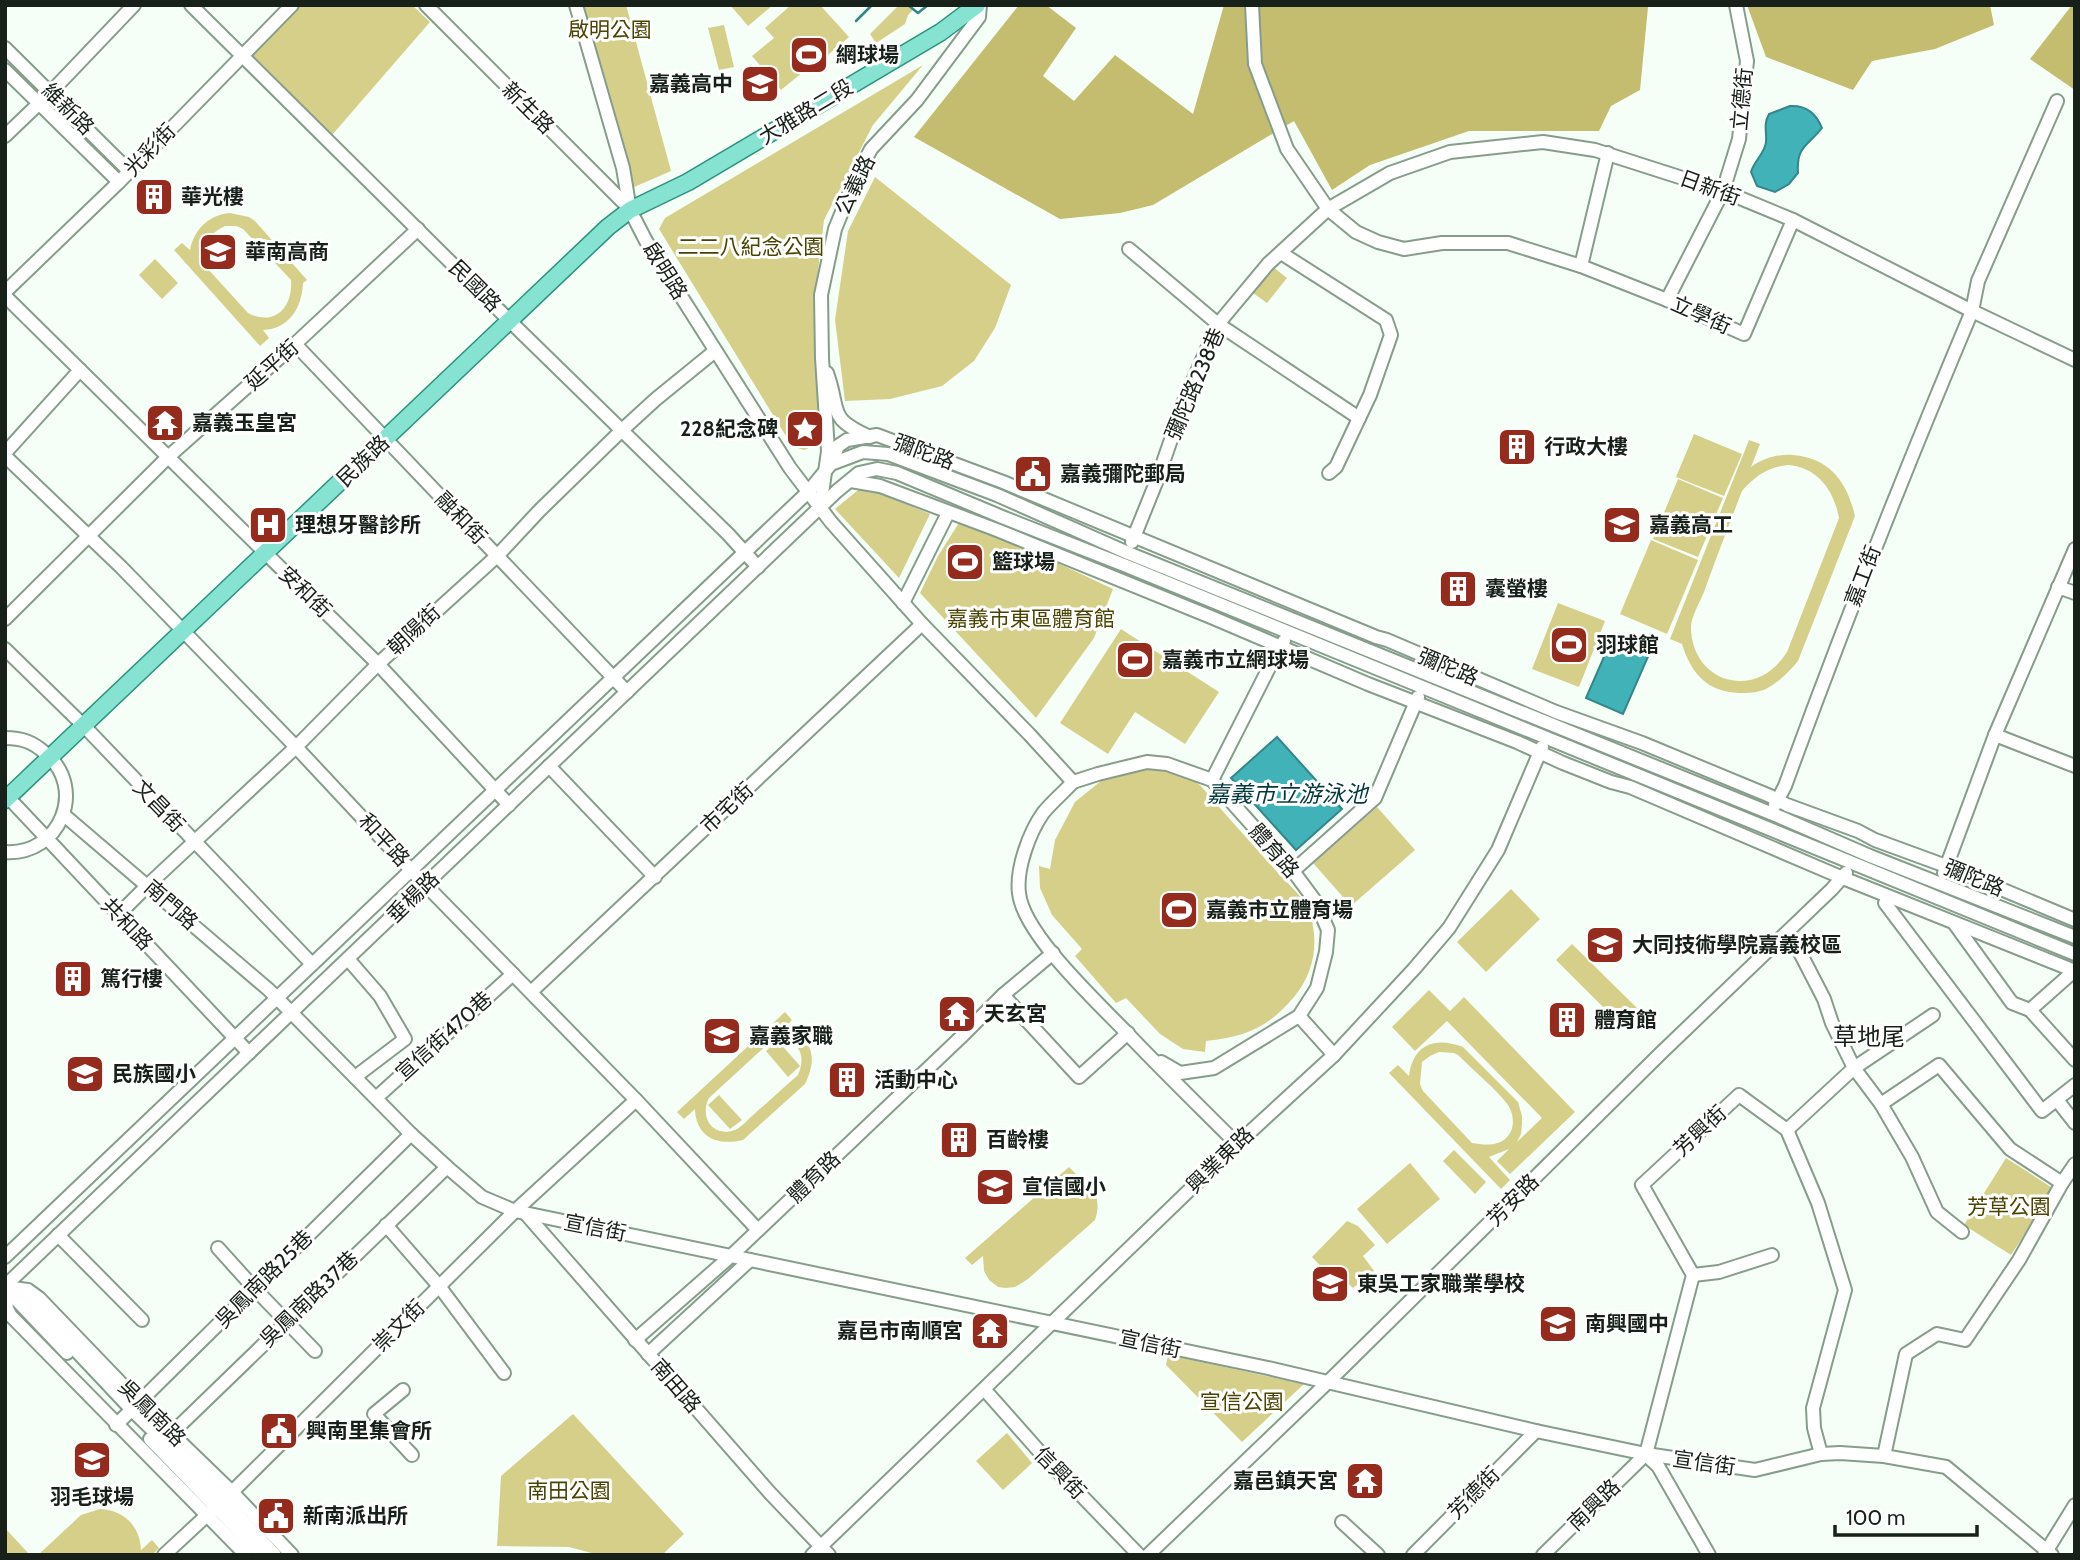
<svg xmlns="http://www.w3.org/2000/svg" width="2080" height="1560" font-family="Cabin,'Noto Sans TC',sans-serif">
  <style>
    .green { fill: #d6cf8a; fill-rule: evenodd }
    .forest { fill: #c4bc6e }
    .water { fill: #40b2b8; stroke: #348688; stroke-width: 2 }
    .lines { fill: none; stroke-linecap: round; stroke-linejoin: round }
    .stream { stroke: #348688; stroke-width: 2.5 }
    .minor-casing { stroke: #869d8b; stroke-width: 16 }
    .major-casing { stroke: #2c927c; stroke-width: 19 }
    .minor { stroke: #fff; stroke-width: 12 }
    .major { stroke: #87e3d1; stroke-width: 16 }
    .labels { text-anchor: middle; stroke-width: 6; stroke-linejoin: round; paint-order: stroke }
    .park-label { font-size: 21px; fill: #4a4403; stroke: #fff }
    .poi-label { font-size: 21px; font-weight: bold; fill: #172019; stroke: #fff; text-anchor: start }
    .street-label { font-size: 21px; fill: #172019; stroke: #fff }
    .water-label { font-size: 23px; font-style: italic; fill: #02393c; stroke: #fff }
    .quarter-label { font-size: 24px; fill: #172019; stroke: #fff }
  </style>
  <rect width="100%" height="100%" fill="#f5fff7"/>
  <g class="green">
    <path d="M299 5H412L430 22 332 135 242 56Z"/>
    <path d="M580 5H626L671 171 632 188Z"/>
    <path d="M730 5H773L748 26Z"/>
    <path d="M791 5H820L849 37 806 74 803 72 781 90 752 56 774 38 765 28Z"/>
    <path d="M899 5H908L913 10 908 15 905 24 876 43 870 34Z"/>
    <path d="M724 25 734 67 719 70 708 28Z"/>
    <path d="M923 65 873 125 824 220 816 289 820 443 804 450 792 446 659 229 665 218Z"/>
    <path d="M875 177 1011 285 995 328 974 361 942 386 890 399 845 401 835 320 848 231Z"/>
    <path d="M230 213 249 217 255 221 307 280 303 283C302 308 289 329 263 330L269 338 260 346 174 250 182 243 190 250C194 230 208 215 230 213ZM225 226H236L243 229 291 280C293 307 275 327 248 313L207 268C198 250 207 234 225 226Z"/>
    <path d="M155 259 178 283 162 299 139 275Z"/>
    <path d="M1273 267 1287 278 1267 303 1253 293Z"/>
    <path d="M1694 434 1742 454 1724 496 1676 477Z"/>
    <path d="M1749 440 1760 444 1751 467C1764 458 1777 454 1793 455 1830 458 1847 482 1855 516L1798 661C1789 672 1779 682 1766 689 1757 693 1748 693 1739 693 1707 692 1691 673 1682 644L1670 639ZM1788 465C1817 467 1834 490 1839 518L1787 652C1776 669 1761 681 1739 681 1710 680 1691 656 1691 627 1691 617 1700 602 1704 592 1716 558 1729 525 1742 491 1755 476 1768 467 1788 465Z"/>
    <path d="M1678 479 1723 498 1698 557 1653 539Z"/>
    <path d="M863 486 930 514 899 578 835 509Z"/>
    <path d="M962 518 1113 589 1094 638 1036 718 920 593 938 556Z"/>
    <path d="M1651 540 1698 560 1667 634 1620 614Z"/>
    <path d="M1558 603 1605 621 1579 687 1532 669Z"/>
    <path d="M1121 629 1219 692 1185 744 1135 712 1108 754 1060 723Z"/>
    <path d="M1138 768 1180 772 1200 785C1226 815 1252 844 1279 874 1287 883 1301 895 1307 906 1320 937 1316 971 1294 997 1268 1028 1245 1037 1206 1041L1205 1052 1183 1049 1160 1034 1126 998 1116 1003 1075 956 1082 949 1052 915 1040 888 1039 866 1050 869 1055 840 1075 802 1101 781Z"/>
    <path d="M1377 807 1415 850 1351 906 1313 863Z"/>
    <path d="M1511 889 1540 919 1486 972 1457 942Z"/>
    <path d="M1572 944 1638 1009 1621 1025 1556 960Z"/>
    <path d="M1429 990 1450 1011 1464 997 1575 1112 1510 1174 1497 1161 1509 1149 1489 1157 1510 1180 1501 1189 1389 1073 1398 1065 1409 1076C1413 1045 1434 1036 1463 1047L1518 1102 1522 1116V1124L1521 1134 1517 1142 1542 1118 1447 1021 1415 1051 1392 1027ZM1439 1052 1454 1053 1458 1055C1473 1070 1496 1089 1508 1105 1514 1114 1515 1128 1508 1136 1499 1147 1484 1145 1472 1143L1423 1091 1420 1084 1422 1062 1430 1056Z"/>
    <path d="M785 1012 792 1020 784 1029C813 1038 818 1057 805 1084L743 1140C718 1146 696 1138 695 1109L684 1119 677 1112ZM784 1039C802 1044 805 1059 798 1075 783 1088 768 1102 752 1116 747 1120 742 1127 735 1130 713 1138 699 1117 709 1098L771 1041Z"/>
    <path d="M778 1041 800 1066 788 1077 766 1051Z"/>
    <path d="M719 1095 742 1120 730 1129 708 1105Z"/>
    <path d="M1454 1150 1486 1182 1475 1194 1443 1161Z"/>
    <path d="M2006 1158 2054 1189 2011 1255 1964 1225Z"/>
    <path d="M1410 1163 1440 1199 1387 1244 1357 1209Z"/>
    <path d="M1069 1167 1077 1175 1072 1180C1095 1184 1102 1199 1095 1220L1028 1279 1015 1287 1006 1288 998 1287 989 1280 984 1271 983 1256 972 1265 965 1258Z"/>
    <path d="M1347 1221 1358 1226 1375 1245 1363 1256 1374 1271 1353 1288 1337 1273 1330 1276 1312 1257Z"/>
    <path d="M1168 1355 1304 1384 1242 1442 1166 1365Z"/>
    <path d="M573 1414 684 1534 662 1555H599L569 1547 497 1546 501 1476Z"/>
    <path d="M1007 1433 1032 1463 1003 1490 976 1461Z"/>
    <path d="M100 1509C124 1510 140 1526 141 1550L152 1540 159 1548 152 1555H38L81 1515Z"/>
    <path d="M5 1528 28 1553 25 1555H5Z"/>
  </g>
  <g class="forest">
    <path d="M1019 5H1046L1076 28 1043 76 1074 101 1115 55 1193 114 1224 5 1648 7 1640 90 1611 106 1599 131H1469L1370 165 1332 190 1294 121 1153 205 1120 213 1060 219 914 137Z"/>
    <path d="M1747 5H1990L1994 25 1935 49 1872 61 1853 90 1766 57Z"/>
    <path d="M2072 5H2075V90L2030 59Z"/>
  </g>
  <g class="water">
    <path d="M1790 106C1806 105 1816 113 1822 128 1808 146 1796 146 1798 173L1789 184 1775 192 1757 186 1751 172C1754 161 1765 153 1766 142 1767 131 1763 125 1769 114Z"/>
    <path d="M1613 636 1650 652 1623 714 1586 698Z"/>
    <path d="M1277 737 1342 809 1296 850 1231 778Z"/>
  </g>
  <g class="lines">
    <g class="stream">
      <path d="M908 5 918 13 928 5"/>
      <path d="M856 21 872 5"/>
    </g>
    <g class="minor-casing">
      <g id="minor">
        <path d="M191 5 521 332 728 534 758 567"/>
        <path d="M426 5 630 209"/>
        <path d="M576 5 623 168 630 210 646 241 790 468 831 522 922 624 1029 734 1073 782C1064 792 1052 802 1043 813 1029 833 1016 869 1019 893 1023 933 1095 1000 1124 1030 1161 1069 1199 1106 1237 1144"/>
        <path d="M1252 5 1255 64 1287 149 1328 209 1356 232 1378 242 1404 249 1442 243H1508L1581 266 1667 300 1744 334 1793 220"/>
        <path d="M5 48 129 171"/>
        <path d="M5 70 119 182"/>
        <path d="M5 136 51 92 134 5"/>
        <path d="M1129 249 1218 324 1359 418"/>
        <path d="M1281 253 1386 320 1391 335 1370 395 1336 467 1329 473"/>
        <path d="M1581 266 1608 153"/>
        <path d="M5 292 119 182 292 5"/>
        <path d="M5 296 378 664 509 805"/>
        <path d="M1667 300 1723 191 1739 139 1747 61 1736 5"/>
        <path d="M295 344 627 692"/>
        <path d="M827 373C841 412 826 417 870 437"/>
        <path d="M5 453 80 370"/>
        <path d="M5 456 121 567 296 747 411 870 636 1100 758 1230"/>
        <path d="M831 464 863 452 888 454 997 495 1128 553 1780 817 1870 856 2075 937"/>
        <path d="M851 481 880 486 997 530 1211 617 1368 684 1517 742 1563 763 1611 782 1630 787 1843 878 2075 971"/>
        <path d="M820 508 828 451 822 358 821 295 835 229 855 180 871 149 917 100 979 17 980 5"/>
        <path d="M1132 542 1157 480 1185 399 1218 324 1268 264 1328 209 1390 173 1450 152 1543 142 1595 150 1723 191 1793 220 1972 311 2075 360"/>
        <path d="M2058 587 2075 593"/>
        <path d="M903 603 948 513"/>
        <path d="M5 619 168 457 295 344 418 229"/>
        <path d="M5 649 84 726 312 964"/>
        <path d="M1995 735 2075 766"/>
        <path d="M5 738C22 738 33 742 45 753 88 788 60 856 5 852"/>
        <path d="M549 766 655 877"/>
        <path d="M1212 780 1275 656 1281 648 1284 641"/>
        <path d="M1073 782 1098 774 1147 762 1167 764 1212 780 1293 871 1316 902 1328 930 1326 952 1317 988 1299 1016 1214 1068 1180 1073 1161 1062"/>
        <path d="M5 794 249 1053"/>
        <path d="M1775 805 1785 786C1843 626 1906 468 1972 311L1978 281 2057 101"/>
        <path d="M64 815 269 990 411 1134 447 1167 482 1197 515 1211 1268 1368 1536 1431 1646 1454 1755 1470 1821 1454 1840 1453 1884 1456 1946 1467 2052 1555"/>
        <path d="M1293 871 1375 798 1418 697"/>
        <path d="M1944 873 1995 735 2075 549"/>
        <path d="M1885 903 2042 1111 2075 1085"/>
        <path d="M118 915 148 885 296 747 378 664 497 556 540 510 621 431 656 399 715 351"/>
        <path d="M1954 923 2012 1003 2030 1010"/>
        <path d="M1793 939 1824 999 1832 1023 1854 1068 1881 1104 1912 1157 1937 1212 1962 1232"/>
        <path d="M348 959 380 996 405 1039 355 1077"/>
        <path d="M2074 971 2030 1010 2075 1060"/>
        <path d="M531 992 922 624"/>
        <path d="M1003 995 1079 1077 1128 1033"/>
        <path d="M1299 1016 1334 1055"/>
        <path d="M376 1098 513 974"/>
        <path d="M2057 1100 2075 1123"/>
        <path d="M1881 1104 1939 1065 2010 1149 2062 1183"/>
        <path d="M1787 1130 1854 1068 1933 1015"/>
        <path d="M526 1214 770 1493 829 1555"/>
        <path d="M386 1225 439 1286 504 1373"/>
        <path d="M58 1235 142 1320"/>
        <path d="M218 1248 254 1288 315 1351"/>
        <path d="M5 1257 808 492 831 464 838 446 847 440 877 435 1003 482 1376 637 1387 640 1556 712 1642 743 1770 796 1787 805 1858 831 1875 840 1946 866 2075 920"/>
        <path d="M1693 1275 1719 1272 1772 1255"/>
        <path d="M5 1286 837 491 859 473 877 469 897 473 1002 517 1124 565 2075 954"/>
        <path d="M5 1287 28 1290 39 1298 140 1403 232 1492 292 1555"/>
        <path d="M5 1292 7 1309 11 1316 246 1555"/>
        <path d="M15 1292 31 1303 132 1410 224 1500 275 1555"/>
        <path d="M12 1295 67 1353"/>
        <path d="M635 1340 732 1255 961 1037 1003 995 1053 953"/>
        <path d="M648 1354 750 1260"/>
        <path d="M984 1389 1046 1459 1139 1555"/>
        <path d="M403 1390 374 1414 412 1455"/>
        <path d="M116 1425 411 1134"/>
        <path d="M172 1433 447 1167"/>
        <path d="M150 1439 262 1555"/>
        <path d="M1646 1454 1693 1275 1642 1185 1739 1095 1787 1130 1818 1203 1845 1290 1813 1408 1814 1428 1821 1454"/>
        <path d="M1646 1455 1658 1466 1709 1555"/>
        <path d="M1884 1456 1906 1354 1937 1334 1965 1340 2019 1260 2062 1183 2075 1164"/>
        <path d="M1342 1522 1378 1555"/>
        <path d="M164 1555 232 1492 515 1211 636 1100"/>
        <path d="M812 1555 1237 1144 1334 1055 1414 969 1449 928 1498 850 1542 747"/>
        <path d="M1148 1555 1327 1383 1661 1053 1832 889 1846 873"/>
        <path d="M1413 1555 1536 1431"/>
        <path d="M1543 1555 1646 1454"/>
        <path d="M2044 1555 2075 1505"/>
      </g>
    </g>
    <g class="major-casing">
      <path id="major" d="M5 800 608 227 630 210 688 182 941 32 977 5"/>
    </g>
    <use href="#minor" class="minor"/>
    <use href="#major" class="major"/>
  </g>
  <defs>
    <g id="stadium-square" transform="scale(2.0125)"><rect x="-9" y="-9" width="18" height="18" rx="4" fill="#952b1c" stroke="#fff"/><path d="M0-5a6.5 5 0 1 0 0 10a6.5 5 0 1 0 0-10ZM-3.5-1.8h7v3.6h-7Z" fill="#fff"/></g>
    <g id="school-square" transform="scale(2.0125)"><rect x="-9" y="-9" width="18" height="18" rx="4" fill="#952b1c" stroke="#fff"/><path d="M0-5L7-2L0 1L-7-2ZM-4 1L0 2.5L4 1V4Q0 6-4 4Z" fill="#fff"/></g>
    <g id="building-square" transform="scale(2.0125)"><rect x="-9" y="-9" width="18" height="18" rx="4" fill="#952b1c" stroke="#fff"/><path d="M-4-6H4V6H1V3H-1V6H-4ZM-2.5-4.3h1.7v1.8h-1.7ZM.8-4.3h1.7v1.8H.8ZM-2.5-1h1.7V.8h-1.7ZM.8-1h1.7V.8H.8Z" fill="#fff"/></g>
    <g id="temple-square" transform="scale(2.0125)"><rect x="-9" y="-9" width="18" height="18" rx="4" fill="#952b1c" stroke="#fff"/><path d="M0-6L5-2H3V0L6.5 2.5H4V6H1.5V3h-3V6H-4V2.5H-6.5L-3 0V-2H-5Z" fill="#fff"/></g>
    <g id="sight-square" transform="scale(2.0125)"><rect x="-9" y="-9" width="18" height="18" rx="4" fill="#952b1c" stroke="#fff"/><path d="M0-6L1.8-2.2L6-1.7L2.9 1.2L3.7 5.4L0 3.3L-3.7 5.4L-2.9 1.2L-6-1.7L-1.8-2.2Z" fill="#fff"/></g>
    <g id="civic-square" transform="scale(2.0125)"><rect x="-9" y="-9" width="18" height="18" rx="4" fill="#952b1c" stroke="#fff"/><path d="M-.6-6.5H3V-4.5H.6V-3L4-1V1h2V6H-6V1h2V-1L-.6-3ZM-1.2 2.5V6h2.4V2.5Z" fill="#fff"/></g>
    <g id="hospital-square" transform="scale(2.0125)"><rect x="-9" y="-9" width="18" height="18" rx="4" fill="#952b1c" stroke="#fff"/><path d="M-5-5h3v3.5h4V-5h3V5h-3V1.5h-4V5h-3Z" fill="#fff"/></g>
    <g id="university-square" transform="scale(2.0125)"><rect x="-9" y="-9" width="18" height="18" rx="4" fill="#952b1c" stroke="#fff"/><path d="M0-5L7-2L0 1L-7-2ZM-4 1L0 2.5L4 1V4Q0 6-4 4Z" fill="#fff"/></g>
  </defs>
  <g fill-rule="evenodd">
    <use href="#stadium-square" x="809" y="55"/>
    <use href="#school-square" x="760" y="84"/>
    <use href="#building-square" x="154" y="197"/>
    <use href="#school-square" x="218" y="252"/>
    <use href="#temple-square" x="165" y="423"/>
    <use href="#sight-square" x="805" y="429"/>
    <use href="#building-square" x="1517" y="447"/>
    <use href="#civic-square" x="1033" y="474"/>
    <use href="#hospital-square" x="268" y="525"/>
    <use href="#school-square" x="1622" y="525"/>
    <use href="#stadium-square" x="965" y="562"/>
    <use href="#building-square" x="1458" y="589"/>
    <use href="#stadium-square" x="1569" y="645"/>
    <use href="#stadium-square" x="1135" y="660"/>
    <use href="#stadium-square" x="1179" y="910"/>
    <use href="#university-square" x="1605" y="945"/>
    <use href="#building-square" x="73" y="979"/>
    <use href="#temple-square" x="957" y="1014"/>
    <use href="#building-square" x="1567" y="1020"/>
    <use href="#school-square" x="722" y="1036"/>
    <use href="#school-square" x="85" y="1074"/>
    <use href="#building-square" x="847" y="1080"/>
    <use href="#building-square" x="959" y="1140"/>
    <use href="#school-square" x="995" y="1187"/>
    <use href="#school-square" x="1330" y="1284"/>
    <use href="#school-square" x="1558" y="1324"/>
    <use href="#temple-square" x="990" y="1331"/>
    <use href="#civic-square" x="279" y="1431"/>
    <use href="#school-square" x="92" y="1460"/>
    <use href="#temple-square" x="1365" y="1481"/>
    <use href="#civic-square" x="276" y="1516"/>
  </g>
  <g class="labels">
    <g class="park-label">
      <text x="610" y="37">啟明公園</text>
      <text x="751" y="254">二二八紀念公園</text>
      <text x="1031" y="626">嘉義市東區體育館</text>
      <text x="2009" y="1214">芳草公園</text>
      <text x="1242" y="1409">宣信公園</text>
      <text x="569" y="1498">南田公園</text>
    </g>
    <g class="poi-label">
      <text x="836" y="62">網球場</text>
      <text x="733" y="91" text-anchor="end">嘉義高中</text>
      <text x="181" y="204">華光樓</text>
      <text x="245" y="259">華南高商</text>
      <text x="192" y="430">嘉義玉皇宮</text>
      <text x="778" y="436" text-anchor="end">228紀念碑</text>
      <text x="1544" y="454">行政大樓</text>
      <text x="1060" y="481">嘉義彌陀郵局</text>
      <text x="295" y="532">理想牙醫診所</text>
      <text x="1649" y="532">嘉義高工</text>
      <text x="992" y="569">籃球場</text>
      <text x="1485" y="596">囊螢樓</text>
      <text x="1596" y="652">羽球館</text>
      <text x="1162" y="667">嘉義市立網球場</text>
      <text x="1206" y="917">嘉義市立體育場</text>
      <text x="1632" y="952">大同技術學院嘉義校區</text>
      <text x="100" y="986">篤行樓</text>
      <text x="984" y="1021">天玄宮</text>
      <text x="1594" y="1027">體育館</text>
      <text x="749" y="1043">嘉義家職</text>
      <text x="112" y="1081">民族國小</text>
      <text x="874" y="1087">活動中心</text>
      <text x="986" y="1147">百齡樓</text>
      <text x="1022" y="1194">宣信國小</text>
      <text x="1357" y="1291">東吳工家職業學校</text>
      <text x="1585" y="1331">南興國中</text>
      <text x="963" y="1338" text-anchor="end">嘉邑市南順宮</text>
      <text x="306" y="1438">興南里集會所</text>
      <text x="1338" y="1488" text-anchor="end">嘉邑鎮天宮</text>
      <text x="92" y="1504" text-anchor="middle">羽毛球場</text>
      <text x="303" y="1523">新南派出所</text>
    </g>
    <g class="street-label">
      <text transform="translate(1742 99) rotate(-85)" y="7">立德街</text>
      <text transform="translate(528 108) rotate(45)" y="7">新生路</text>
      <text transform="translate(68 109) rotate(45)" y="7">維新路</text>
      <text transform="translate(806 112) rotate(-31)" y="7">大雅路二段</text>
      <text transform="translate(150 150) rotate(-46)" y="7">光彩街</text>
      <text transform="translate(855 185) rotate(-64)" y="7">公義路</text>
      <text transform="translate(1710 188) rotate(20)" y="7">日新街</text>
      <text transform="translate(665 271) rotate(58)" y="7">啟明路</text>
      <text transform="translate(475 286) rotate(45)" y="7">民國路</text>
      <text transform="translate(1701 315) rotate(24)" y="7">立學街</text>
      <text transform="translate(272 365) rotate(-42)" y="7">延平街</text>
      <text transform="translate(1195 384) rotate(-67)" y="7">彌陀路238巷</text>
      <text transform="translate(924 452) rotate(20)" y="7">彌陀路</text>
      <text transform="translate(363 461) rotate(-44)" y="7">民族路</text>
      <text transform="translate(461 518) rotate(46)" y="7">融和街</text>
      <text transform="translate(1863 576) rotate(-69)" y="7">嘉工街</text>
      <text transform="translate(305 592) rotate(44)" y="7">安和街</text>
      <text transform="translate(414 630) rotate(-43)" y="7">朝陽街</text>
      <text transform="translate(1448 667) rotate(23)" y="7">彌陀路</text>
      <text transform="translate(159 806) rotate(46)" y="7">文昌街</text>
      <text transform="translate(727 808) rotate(-43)" y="7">市宅街</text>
      <text transform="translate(384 840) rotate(47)" y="7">和平路</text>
      <text transform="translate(1274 851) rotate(49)" y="7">體育路</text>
      <text transform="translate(1974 878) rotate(22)" y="7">彌陀路</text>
      <text transform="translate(413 897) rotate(-44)" y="7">垂楊路</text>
      <text transform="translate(171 905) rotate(41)" y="7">南門路</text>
      <text transform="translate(127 924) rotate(46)" y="7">共和路</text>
      <text transform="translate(444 1036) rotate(-42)" y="7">宣信街470巷</text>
      <text transform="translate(1700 1131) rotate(-43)" y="7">芳興街</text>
      <text transform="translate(1220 1160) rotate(-44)" y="7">興業東路</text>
      <text transform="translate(814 1177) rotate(-44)" y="7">體育路</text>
      <text transform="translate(1513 1200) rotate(-45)" y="7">芳安路</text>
      <text transform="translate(595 1228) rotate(11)" y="7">宣信街</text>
      <text transform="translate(264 1279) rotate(-45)" y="7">吳鳳南路25巷</text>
      <text transform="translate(309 1299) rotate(-44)" y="7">吳鳳南路37巷</text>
      <text transform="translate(399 1326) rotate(-45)" y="7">崇文街</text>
      <text transform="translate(1150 1344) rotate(12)" y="7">宣信街</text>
      <text transform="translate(676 1386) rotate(49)" y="7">南田路</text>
      <text transform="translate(152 1413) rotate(45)" y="7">吳鳳南路</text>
      <text transform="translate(1704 1463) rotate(8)" y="7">宣信街</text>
      <text transform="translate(1060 1473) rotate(46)" y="7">信興街</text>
      <text transform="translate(1474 1493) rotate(-45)" y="7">芳德街</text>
      <text transform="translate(1594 1505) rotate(-44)" y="7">南興路</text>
    </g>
    <g class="water-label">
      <text x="1287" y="802">嘉義市立游泳池</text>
    </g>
    <g class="quarter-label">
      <text x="1869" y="1045">草地尾</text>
    </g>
  </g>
  <rect width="2080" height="1560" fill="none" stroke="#172019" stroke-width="14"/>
  <path d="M1835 1525v10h142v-10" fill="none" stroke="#172019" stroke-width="3.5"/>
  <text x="1846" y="1525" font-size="21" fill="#172019" stroke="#ffffff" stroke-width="5" paint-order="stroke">100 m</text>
</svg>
